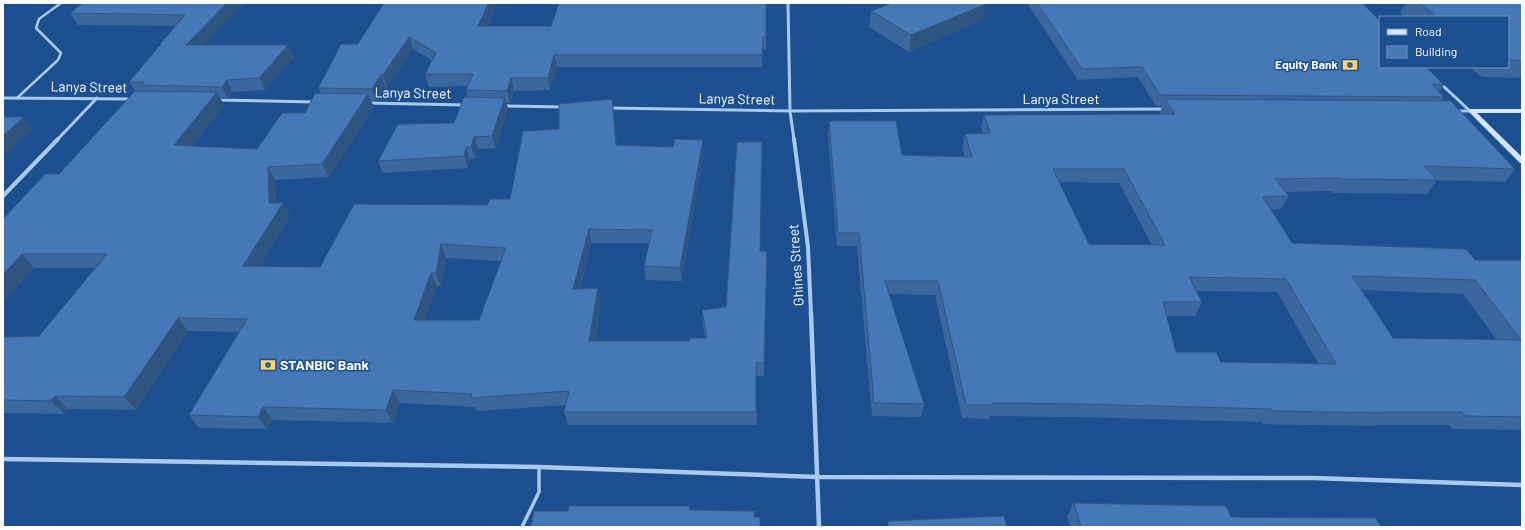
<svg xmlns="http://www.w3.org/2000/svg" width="1525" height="530" font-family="Barlow,sans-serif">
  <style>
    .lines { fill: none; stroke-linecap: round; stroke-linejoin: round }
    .lane-far1 { stroke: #a9c9ee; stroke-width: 2.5 }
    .lane { stroke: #a9c9ee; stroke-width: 3.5 }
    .street-far2 { stroke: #a9c9ee; stroke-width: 3 }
    .street-far1 { stroke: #a9c9ee; stroke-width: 4 }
    .street { stroke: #a9c9ee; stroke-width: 4.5 }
    .secondary { fill: #d6e6fa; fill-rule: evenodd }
    .wall { fill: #3a679d; fill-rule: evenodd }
    .shaded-wall { fill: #305480 }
    .building { fill: #4478b7; stroke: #305480; fill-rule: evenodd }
    .labels { text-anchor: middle; stroke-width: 3; stroke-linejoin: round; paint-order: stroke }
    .far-poi-label { font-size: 12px; font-weight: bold; fill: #fff; stroke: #1b4f8f; text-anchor: end }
    .street-label { font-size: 14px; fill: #fff; stroke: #1b4f8f }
    .poi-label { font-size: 14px; font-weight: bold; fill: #fff; stroke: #1b4f8f; text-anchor: start }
  </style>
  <rect width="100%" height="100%" fill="#1b4f8f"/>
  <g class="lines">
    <path class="lane-far1" d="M17 98 58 60 61 53 36 28 39 19 61 3"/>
    <path class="lane" d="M522 527 539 492V467"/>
    <g class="street-far2">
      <path d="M788 3 790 111 794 140"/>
      <path d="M1440 83 1470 111"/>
      <path d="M3 98 132 99"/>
      <path d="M217 100 314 102"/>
      <path d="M367 103 466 105"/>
      <path d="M503 106 564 107"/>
      <path d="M609 108 790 111 1166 109"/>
      <path d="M1457 111H1471"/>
      <path d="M57 140 97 98"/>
    </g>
    <g class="street-far1">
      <path d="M794 139 808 247 811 314"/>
      <path d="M3 196 58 139"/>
    </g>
    <g class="street">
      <path d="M811 313 819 527"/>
      <path d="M3 459 539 467 817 477 1313 478 1522 485"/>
    </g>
    <path class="secondary" d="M1471 109H1522V113H1477L1522 157V163H1520L1469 112V110Z"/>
  </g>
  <g class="wall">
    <path d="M83 3H244L203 45H288L294 57 265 90 233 92 228 99H220L224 105 192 146 257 149 305 113 321 94 318 88 358 44 384 3H497L487 26H551L766 3V49H763L762 67H557L550 90 514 91 510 103H506L508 109 496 148 478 149 475 158 470 159 468 168 383 173 378 161 454 123 468 97 466 90 468 86 429 87 425 74 432 60 413 49 387 87H386L377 101H371L374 107 329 177 275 180 276 203H283L290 216 260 266 320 267 487 205 510 199 559 129 614 112 617 145 673 147 703 140V153L682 281 646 280 644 266 649 243H591L580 289 601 302 595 341H689L705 338 703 323 702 310 726 307 760 251H767L764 376H756L757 425H568L564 412 566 405 477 411 475 407 400 403 393 423 273 420 267 429 199 428 189 415 239 332 188 331 136 410 68 409 65 414 3 413V337L39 336 96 268H34L3 302V219L59 174 135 91 129 82 161 46 160 44 175 26 78 25 70 13ZM446 258 501 261 479 320H424L437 286H441Z"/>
    <path d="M1029 3H1362L1444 85 1439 92 1444 97 1441 101 1515 169 1505 182 1436 180H1437L1427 194 1333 193 1331 191 1285 192 1289 196 1281 209 1271 210 1292 243 1475 260H1522V430L1452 429 1449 425H1377L1375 426 1263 424 1261 422 1072 417 990 416 989 419 962 418 935 295 889 294 924 404 921 417 872 416 857 246H837L828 134 829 121 902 155 965 157 962 147 965 134 983 133 981 128 984 115 1161 114 1160 112 1162 106H1156L1138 77 1078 80 1029 6ZM1059 182 1119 183 1152 245 1089 244ZM1362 290 1463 294 1497 340 1393 338ZM1196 291 1277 292 1318 363 1221 362 1176 352 1166 316H1195L1202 302Z"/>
    <path d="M1406 3H1522V78L1482 77 1469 67H1508V17H1406L1400 12Z"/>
    <path d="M871 11 982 20 909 52 869 27Z"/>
    <path d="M1074 503 1231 517 1381 527H1070L1067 516Z"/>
  </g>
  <g class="shaded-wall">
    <path d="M227 3H244L192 57 186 45Z"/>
    <path d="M489 3H497L481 38 478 26Z"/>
    <path d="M986 4 982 20 909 52 911 35Z"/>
    <path d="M409 37 413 49 387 87 383 75Z"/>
    <path d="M288 45 294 57 265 90 259 78Z"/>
    <path d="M554 55 557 67 550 90 548 78Z"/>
    <path d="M381 75 386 87 377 101 372 89Z"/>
    <path d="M511 78 514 91 510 103 507 91Z"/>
    <path d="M227 80 233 92 228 99 222 87Z"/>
    <path d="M217 92 224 105 182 158 174 145Z"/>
    <path d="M368 94 374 107 329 177 322 164Z"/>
    <path d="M505 98 508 109 496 148 492 136Z"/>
    <path d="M612 99 614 112 618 158 616 145Z"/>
    <path d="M24 117 33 129 3 157V136Z"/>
    <path d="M474 137 478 149 475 158 471 147Z"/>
    <path d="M703 140V153L682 281 680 268Z"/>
    <path d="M466 147 470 159 468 168 464 156Z"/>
    <path d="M268 167 275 180 276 214 283 203 290 216 252 279 243 266 269 203Z"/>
    <path d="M589 229 591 243 576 302 573 289Z"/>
    <path d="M441 244 446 258 441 286 436 273Z"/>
    <path d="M22 254 34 268 3 302V275Z"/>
    <path d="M431 273 437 286 420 334 414 320Z"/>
    <path d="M598 288 601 302 592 355 589 341Z"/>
    <path d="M178 318 188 331 136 410 124 397Z"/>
    <path d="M393 390 400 403 393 423 386 410Z"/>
    <path d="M55 396 68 409 65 414 51 401Z"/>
    <path d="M263 407 273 420 267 429 258 417Z"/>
  </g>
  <g class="building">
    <path d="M83 3H227L186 45H288L259 78 227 80 222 87 141 85 144 82H129L159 46H161L160 44 185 15 70 13Z"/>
    <path d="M384 3H489L478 26H551L559 3H766V37H763L762 55H554L548 78H511L507 91 466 90 473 74H425L436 53 409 37 383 75H381L372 89 318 88 341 44H358Z"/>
    <path d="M892 3H984L986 4 911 35 871 11Z"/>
    <path d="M1037 3H1362L1380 21V67H1426L1444 85 1432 84 1444 97 1160 95 1142 67 1082 69Z"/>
    <path d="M1419 3H1522V61L1508 60V17H1437Z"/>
    <path d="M135 91 217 92 174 145 257 149 282 113H305L315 93 368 94 322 164 268 167 269 203H283L243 266 320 267 354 204 487 205 490 199H510L523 131 559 129V104L612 99 616 145 673 147 675 139 703 140 680 268 644 266 652 230 589 229 573 289 598 288 589 341H689L690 338H707L702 310 726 307 737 142H762L760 251H767L764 363H756V412H564L569 391 471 398 472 394 393 390 386 410 263 407 258 417 189 415 247 319 178 318 124 397 55 396 51 401 3 400V337L39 336 107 254H22L3 275V219L45 174H59ZM441 244 506 248 479 320H414L431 273H436Z"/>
    <path d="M464 97 505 98 492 136 474 137 471 147H466L464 156 378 161 398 124 454 123Z"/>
    <path d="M1165 99 1451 101 1515 169 1424 166 1437 180 1341 179 1340 178 1275 179 1289 196 1263 197 1292 243 1466 249 1475 260H1522V417L1465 416 1462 412H1386L1387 413 1272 411 1271 409 1078 404 993 403V405H966L938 281H885L924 404 874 403 859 233H838L829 121H896L902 155 972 157 965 134 990 133 984 115 1175 114ZM1053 169H1124L1165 245 1089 244ZM1352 276 1475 280 1521 340 1393 338ZM1189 277 1286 279 1336 364 1221 362 1216 352H1176L1163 302H1202Z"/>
    <path d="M3 117H24L3 136Z"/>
    <path d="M1074 503 1226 506 1231 517 1376 518 1381 527H1081Z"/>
    <path d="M569 506H690L689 510 755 511 754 517H760V527H531L534 511H568Z"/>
    <path d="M1004 516 1007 527H888V521Z"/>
  </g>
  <defs>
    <g id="bank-bare" transform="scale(1.2)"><path d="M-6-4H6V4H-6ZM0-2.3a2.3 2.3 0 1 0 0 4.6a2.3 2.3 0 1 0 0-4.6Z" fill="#ffd166" stroke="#1b4f8f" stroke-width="2.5" paint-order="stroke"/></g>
  </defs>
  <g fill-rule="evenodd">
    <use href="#bank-bare" x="1350" y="65"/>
    <use href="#bank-bare" x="268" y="365"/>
  </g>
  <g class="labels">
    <g class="far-poi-label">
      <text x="1338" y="69">Equity Bank</text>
    </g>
    <g class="street-label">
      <text transform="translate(89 87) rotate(1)" y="5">Lanya Street</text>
      <text transform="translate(413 93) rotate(1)" y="5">Lanya Street</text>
      <text transform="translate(737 99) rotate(1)" y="5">Lanya Street</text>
      <text x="1061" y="104">Lanya Street</text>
      <text transform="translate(796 265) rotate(-94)" y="5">Ghines Street</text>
    </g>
    <g class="poi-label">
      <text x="280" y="370">STANBIC Bank</text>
    </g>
  </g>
  <rect width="1525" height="530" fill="none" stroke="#ffffff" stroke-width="8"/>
  <rect x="1379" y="16" width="130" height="52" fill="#1b4f8f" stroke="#7695bc"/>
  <rect x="1387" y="29" width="20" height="6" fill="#d6e6fa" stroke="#7695bc"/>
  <text x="1415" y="36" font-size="12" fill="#ffffff">Road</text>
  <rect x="1387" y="46" width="20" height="12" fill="#4478b7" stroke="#7695bc"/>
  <text x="1415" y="56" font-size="12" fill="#ffffff">Building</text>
</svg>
